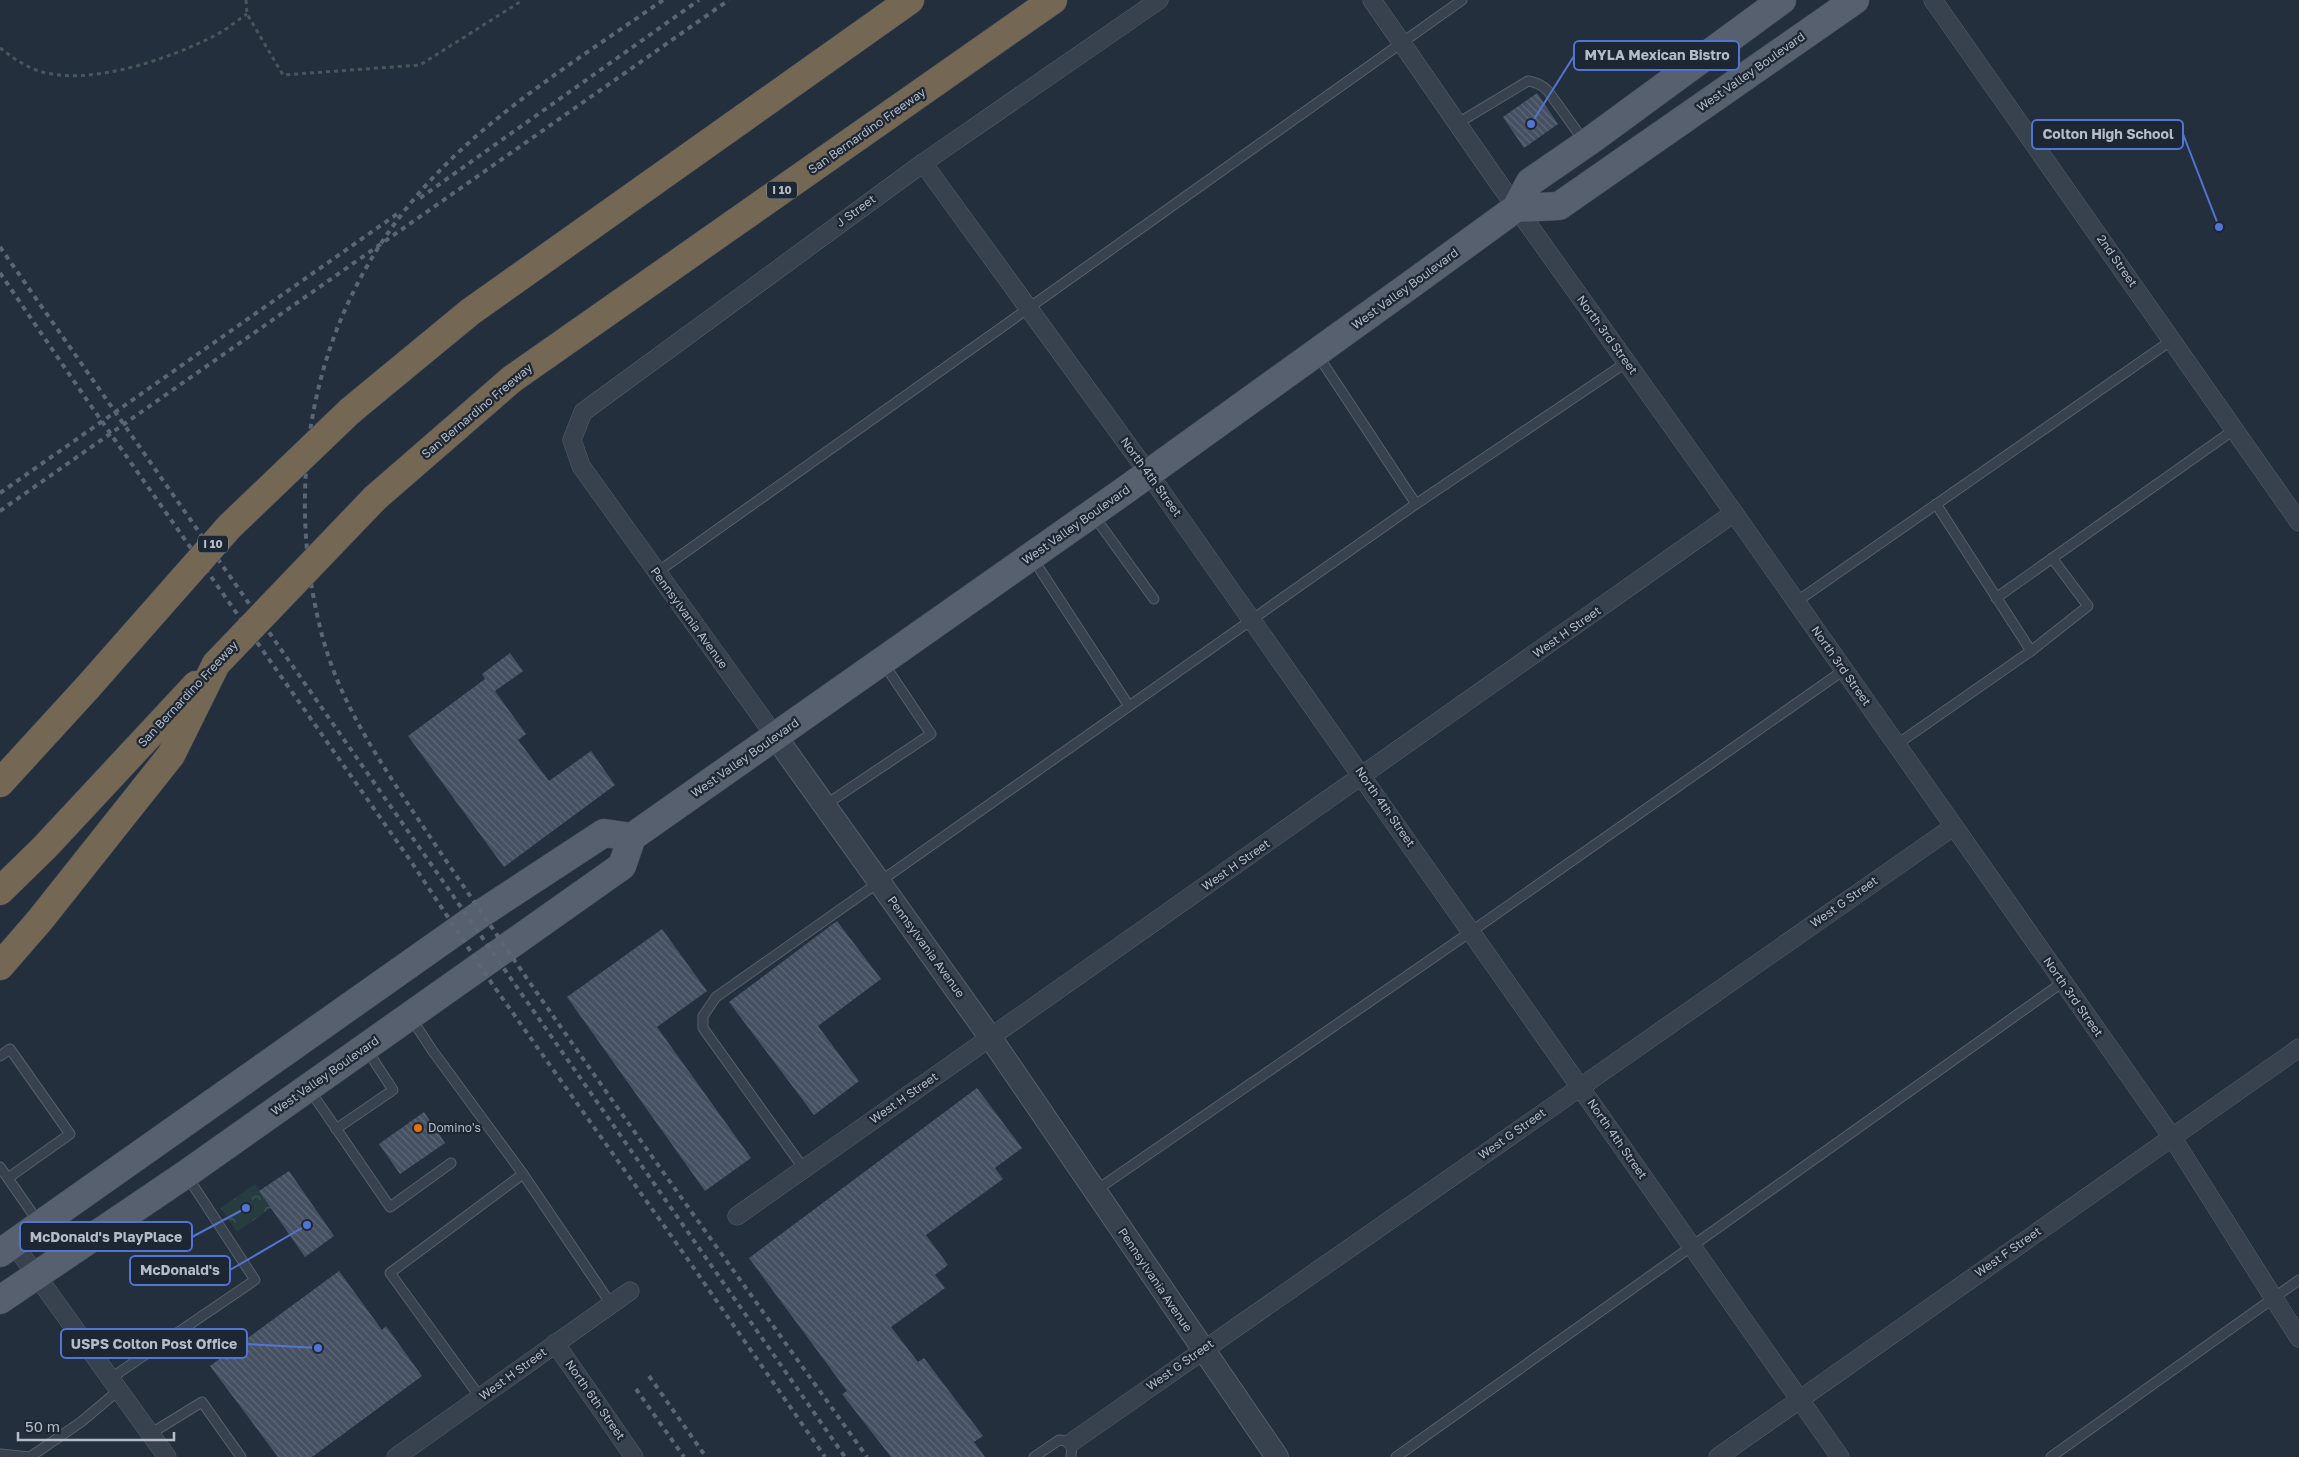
<svg xmlns="http://www.w3.org/2000/svg" width="2299" height="1457" font-family="'Golos Text',sans-serif">
  <style>
    .park { fill: url(#park-crowns) }
    .building { fill: url(#building-back-hatch) }
    .lines { fill: none; stroke-linecap: round; stroke-linejoin: round }
    .service-casing { stroke: #565f6c; stroke-width: 11 }
    .minor-casing { stroke: #565f6c; stroke-width: 19 }
    .tertiary-casing { stroke: #565f6c; stroke-width: 24 }
    .primary-casing { stroke: #414a57; stroke-width: 29 }
    .motorway-casing { stroke: #434c59; stroke-width: 29 }
    .path { stroke: #44595c; stroke-width: 3; stroke-dasharray: 4 4; stroke-linecap: butt }
    .service { stroke: #38414e; stroke-width: 9 }
    .minor { stroke: #38414e; stroke-width: 18 }
    .tertiary { stroke: #38414e; stroke-width: 22 }
    .primary { stroke: #56606e; stroke-width: 28 }
    .motorway { stroke: #746855; stroke-width: 28 }
    .rail { stroke: #5a6575; stroke-width: 4; stroke-dasharray: 5 5; stroke-linecap: butt }
    .motorway-bridge-casing { stroke: #434c59; stroke-width: 29; stroke-linecap: butt }
    .motorway-bridge { stroke: #746855; stroke-width: 28 }
    .food-dot { fill: #e8710a; stroke: #1d2633; stroke-width: 2 }
    .labels { text-anchor: middle; stroke-width: 4.5; stroke-linejoin: round; paint-order: stroke }
    .shield { fill: #1d2633; stroke: #878f9c; stroke-width: 1 }
    .shield-label { font-size: 11px; font-weight: bold; fill: #b4bcc9 }
    .street-label { font-size: 12px; fill: #b4bcc9; stroke: #1d2633 }
    .poi-label { font-size: 12px; fill: #b4bcc9; stroke: #1d2633; text-anchor: start }
    .leader { fill: none; stroke: #5274d3; stroke-width: 2 }
    .callout-dot { fill: #5274d3; stroke: #1d2633; stroke-width: 2 }
    .callout { fill: #1d2633; stroke: #5274d3; stroke-width: 2 }
    .callout-label { font-size: 14px; text-anchor: middle; font-weight: bold; fill: #b4bcc9 }
  </style>
  <defs>
    <pattern id="park-crowns" width="20" height="18" patternUnits="userSpaceOnUse" patternTransform="scale(1.25)"><rect width="20" height="18" fill="#263c3f"/><path d="M2 6a3 3 0 1 1 6 0M12 15a3 3 0 1 1 6 0" fill="none" stroke="#435659"/></pattern>
    <pattern id="building-back-hatch" width="6" height="6" patternUnits="userSpaceOnUse" patternTransform="scale(1.25)"><rect width="6" height="6" fill="#455162"/><path d="M-1 5l2 2M0 0l6 6M5-1l2 2" fill="none" stroke="#5d6877"/></pattern>
  </defs>
  <rect width="100%" height="100%" fill="#242f3e"/>
  <path class="park" d="M255 1184 271 1208 237 1232 221 1208Z"/>
  <g class="building">
    <path d="M1537 93 1558 124 1524 148 1503 117Z"/>
    <path d="M510 653 523 671 495 691 526 734 518 740 549 781 591 751 615 785 504 867 408 736 485 679 482 674Z"/>
    <path d="M837 921 881 979 818 1026 859 1081 814 1115 729 1002Z"/>
    <path d="M662 929 707 991 657 1027 751 1158 705 1191 567 997Z"/>
    <path d="M977 1088 1022 1148 995 1168 1003 1179 926 1235 948 1265 935 1275 945 1288 891 1327 918 1362 924 1358 983 1436 974 1442 985 1457H891L842 1394 847 1391 749 1258Z"/>
    <path d="M424 1112 445 1143 400 1174 379 1144Z"/>
    <path d="M289 1171 334 1236 305 1257 259 1191Z"/>
    <path d="M339 1271 382 1330 386 1326 422 1376 312 1457H278L210 1366Z"/>
  </g>
  <g class="lines">
    <g class="service-casing">
      <g id="service">
        <path d="M1458 123 1528 81C1537 82 1542 85 1548 91L1584 141"/>
        <path d="M1317 354 1416 504"/>
        <path d="M1094 516 1154 599"/>
        <path d="M1033 559 1129 706"/>
        <path d="M656 573 1462 0"/>
        <path d="M1996 598 2235 429"/>
        <path d="M1796 602 2172 340"/>
        <path d="M2031 651 2088 606 2052 558"/>
        <path d="M1896 745 2031 651 1936 504"/>
        <path d="M825 805 931 734 884 664"/>
        <path d="M411 1018 432 1050 523 1174"/>
        <path d="M0 1056 10 1049 70 1134 8 1178"/>
        <path d="M309 1089 390 1207 451 1163"/>
        <path d="M336 1129 393 1090 367 1050"/>
        <path d="M0 1167 39 1223"/>
        <path d="M804 1169 703 1028V1016L716 997 1416 504 1627 362"/>
        <path d="M1095 1191 1472 931 1844 670"/>
        <path d="M111 1378 255 1280 187 1176"/>
        <path d="M480 1397 390 1273 523 1174 611 1304"/>
        <path d="M150 1434 202 1402 241 1457"/>
        <path d="M0 1454 30 1457 81 1422 119 1390"/>
        <path d="M1034 1457 1059 1440 1072 1442 1071 1457"/>
        <path d="M1396 1457 2063 982"/>
        <path d="M2051 1457 2299 1280"/>
      </g>
    </g>
    <g class="minor-casing">
      <g id="minor">
        <path d="M1372 0 1493 175 1734 513 2172 1137 2299 1338"/>
        <path d="M1933 0 2299 522"/>
        <path d="M923 163 1149 474 1840 1457"/>
        <path d="M775 736 581 466 572 440 583 412 923 163 1159 0"/>
        <path d="M737 1216 1734 513"/>
        <path d="M13 1243 167 1457"/>
        <path d="M555 1343 634 1457"/>
        <path d="M1072 1442 1953 827"/>
        <path d="M396 1457 630 1291"/>
        <path d="M1718 1457 2299 1048"/>
      </g>
    </g>
    <g class="tertiary-casing">
      <path id="tertiary" d="M775 736 990 1037 1277 1457"/>
    </g>
    <g class="primary-casing">
      <g id="primary">
        <path d="M1516 208 1559 206 1855 0"/>
        <path d="M0 1253 482 913 604 833 632 837"/>
        <path d="M0 1300 186 1174 622 866 632 837 1124 491 1413 283 1516 208 1530 182 1591 140 1782 0"/>
      </g>
    </g>
    <g class="motorway-casing">
      <g id="motorway">
        <path d="M350 411 470 312 910 0"/>
        <path d="M375 498 512 379 1053 0"/>
        <path d="M0 783 87 688"/>
        <path d="M0 891 45 847 196 685"/>
        <path d="M0 966 40 920 171 755 216 664"/>
      </g>
    </g>
    <g class="path">
      <path d="M246 0 247 14 283 75 420 65 523 0"/>
      <path d="M0 48C12 57 24 66 39 71 89 87 168 59 212 37 225 31 236 21 247 14"/>
    </g>
    <use href="#service" class="service"/>
    <use href="#minor" class="minor"/>
    <use href="#tertiary" class="tertiary"/>
    <use href="#primary" class="primary"/>
    <use href="#motorway" class="motorway"/>
    <g class="rail">
      <path d="M663 0C562 71 451 136 382 242 305 358 287 502 322 635 338 696 371 748 406 801 432 840 459 880 486 919 610 1100 739 1278 867 1457"/>
      <path d="M420 198 699 0"/>
      <path d="M0 247 845 1457"/>
      <path d="M0 273 89 403 410 860 493 985 684 1254 825 1457"/>
      <path d="M0 493 400 212"/>
      <path d="M0 511 729 0"/>
      <path d="M649 1376 706 1457"/>
      <path d="M636 1389 684 1457"/>
    </g>
    <g class="motorway-bridge-casing">
      <g id="motorway-bridge">
        <path d="M216 664 375 498"/>
        <path d="M87 688 229 527 350 411"/>
      </g>
    </g>
    <use href="#motorway-bridge" class="motorway-bridge"/>
  </g>
  <circle class="food-dot" cx="418" cy="1128" r="5"/>
  <g class="labels">
    <g class="shield">
      <rect x="767" y="181.5" width="30" height="17" rx="4"/>
      <rect x="198" y="535.5" width="30" height="17" rx="4"/>
    </g>
    <g class="shield-label">
      <text x="782" y="194">I 10</text>
      <text x="213" y="548">I 10</text>
    </g>
    <g class="street-label">
      <text transform="translate(1751 72) rotate(-35)" y="4">West Valley Boulevard</text>
      <text transform="translate(867 131) rotate(-35)" y="4">San Bernardino Freeway</text>
      <text transform="translate(856 211) rotate(-36)" y="4">J Street</text>
      <text transform="translate(2117 261) rotate(55)" y="4">2nd Street</text>
      <text transform="translate(1405 289) rotate(-36)" y="4">West Valley Boulevard</text>
      <text transform="translate(1607 335) rotate(54)" y="4">North 3rd Street</text>
      <text transform="translate(477 411) rotate(-40)" y="4">San Bernardino Freeway</text>
      <text transform="translate(1151 477) rotate(54)" y="4">North 4th Street</text>
      <text transform="translate(1076 525) rotate(-35)" y="4">West Valley Boulevard</text>
      <text transform="translate(689 618) rotate(54)" y="4">Pennsylvania Avenue</text>
      <text transform="translate(1567 632) rotate(-35)" y="4">West H Street</text>
      <text transform="translate(1841 666) rotate(55)" y="4">North 3rd Street</text>
      <text transform="translate(188 694) rotate(-47)" y="4">San Bernardino Freeway</text>
      <text transform="translate(745 758) rotate(-35)" y="4">West Valley Boulevard</text>
      <text transform="translate(1385 807) rotate(55)" y="4">North 4th Street</text>
      <text transform="translate(1236 865) rotate(-35)" y="4">West H Street</text>
      <text transform="translate(1844 902) rotate(-35)" y="4">West G Street</text>
      <text transform="translate(926 947) rotate(54)" y="4">Pennsylvania Avenue</text>
      <text transform="translate(2073 997) rotate(55)" y="4">North 3rd Street</text>
      <text transform="translate(325 1076) rotate(-35)" y="4">West Valley Boulevard</text>
      <text transform="translate(904 1098) rotate(-35)" y="4">West H Street</text>
      <text transform="translate(1512 1134) rotate(-35)" y="4">West G Street</text>
      <text transform="translate(1617 1139) rotate(55)" y="4">North 4th Street</text>
      <text transform="translate(2008 1252) rotate(-35)" y="4">West F Street</text>
      <text transform="translate(1155 1280) rotate(56)" y="4">Pennsylvania Avenue</text>
      <text transform="translate(1180 1365) rotate(-35)" y="4">West G Street</text>
      <text transform="translate(513 1374) rotate(-36)" y="4">West H Street</text>
      <text transform="translate(595 1400) rotate(55)" y="4">North 6th Street</text>
    </g>
    <g class="poi-label">
      <text x="428" y="1132">Domino's</text>
    </g>
  </g>
  <path class="leader" d="M1531 124L1574 56M2219 227L2183 134M246 1208L192 1237M307 1225L230 1270M318 1348L247 1344"/>
  <g class="callout-dot">
    <circle cx="1531" cy="124" r="5"/>
    <circle cx="2219" cy="227" r="5"/>
    <circle cx="246" cy="1208" r="5"/>
    <circle cx="307" cy="1225" r="5"/>
    <circle cx="318" cy="1348" r="5"/>
  </g>
  <g class="callout">
    <rect x="1574" y="41" width="165" height="29" rx="5"/>
    <rect x="2032" y="120" width="151" height="29" rx="5"/>
    <rect x="20" y="1222" width="172" height="29" rx="5"/>
    <rect x="130" y="1256" width="100" height="29" rx="5"/>
    <rect x="61" y="1329" width="186" height="29" rx="5"/>
  </g>
  <g class="callout-label">
    <text x="1657" y="60">MYLA Mexican Bistro</text>
    <text x="2108" y="139">Colton High School</text>
    <text x="106" y="1242">McDonald's PlayPlace</text>
    <text x="180" y="1275">McDonald's</text>
    <text x="154" y="1349">USPS Colton Post Office</text>
  </g>
  <path d="M18 1432v8h156v-8" fill="none" stroke="#b4bcc9" stroke-width="2.5"/>
  <text x="25" y="1432" font-size="15" fill="#b4bcc9" stroke="#1d2633" stroke-width="4" paint-order="stroke">50 m</text>
</svg>
